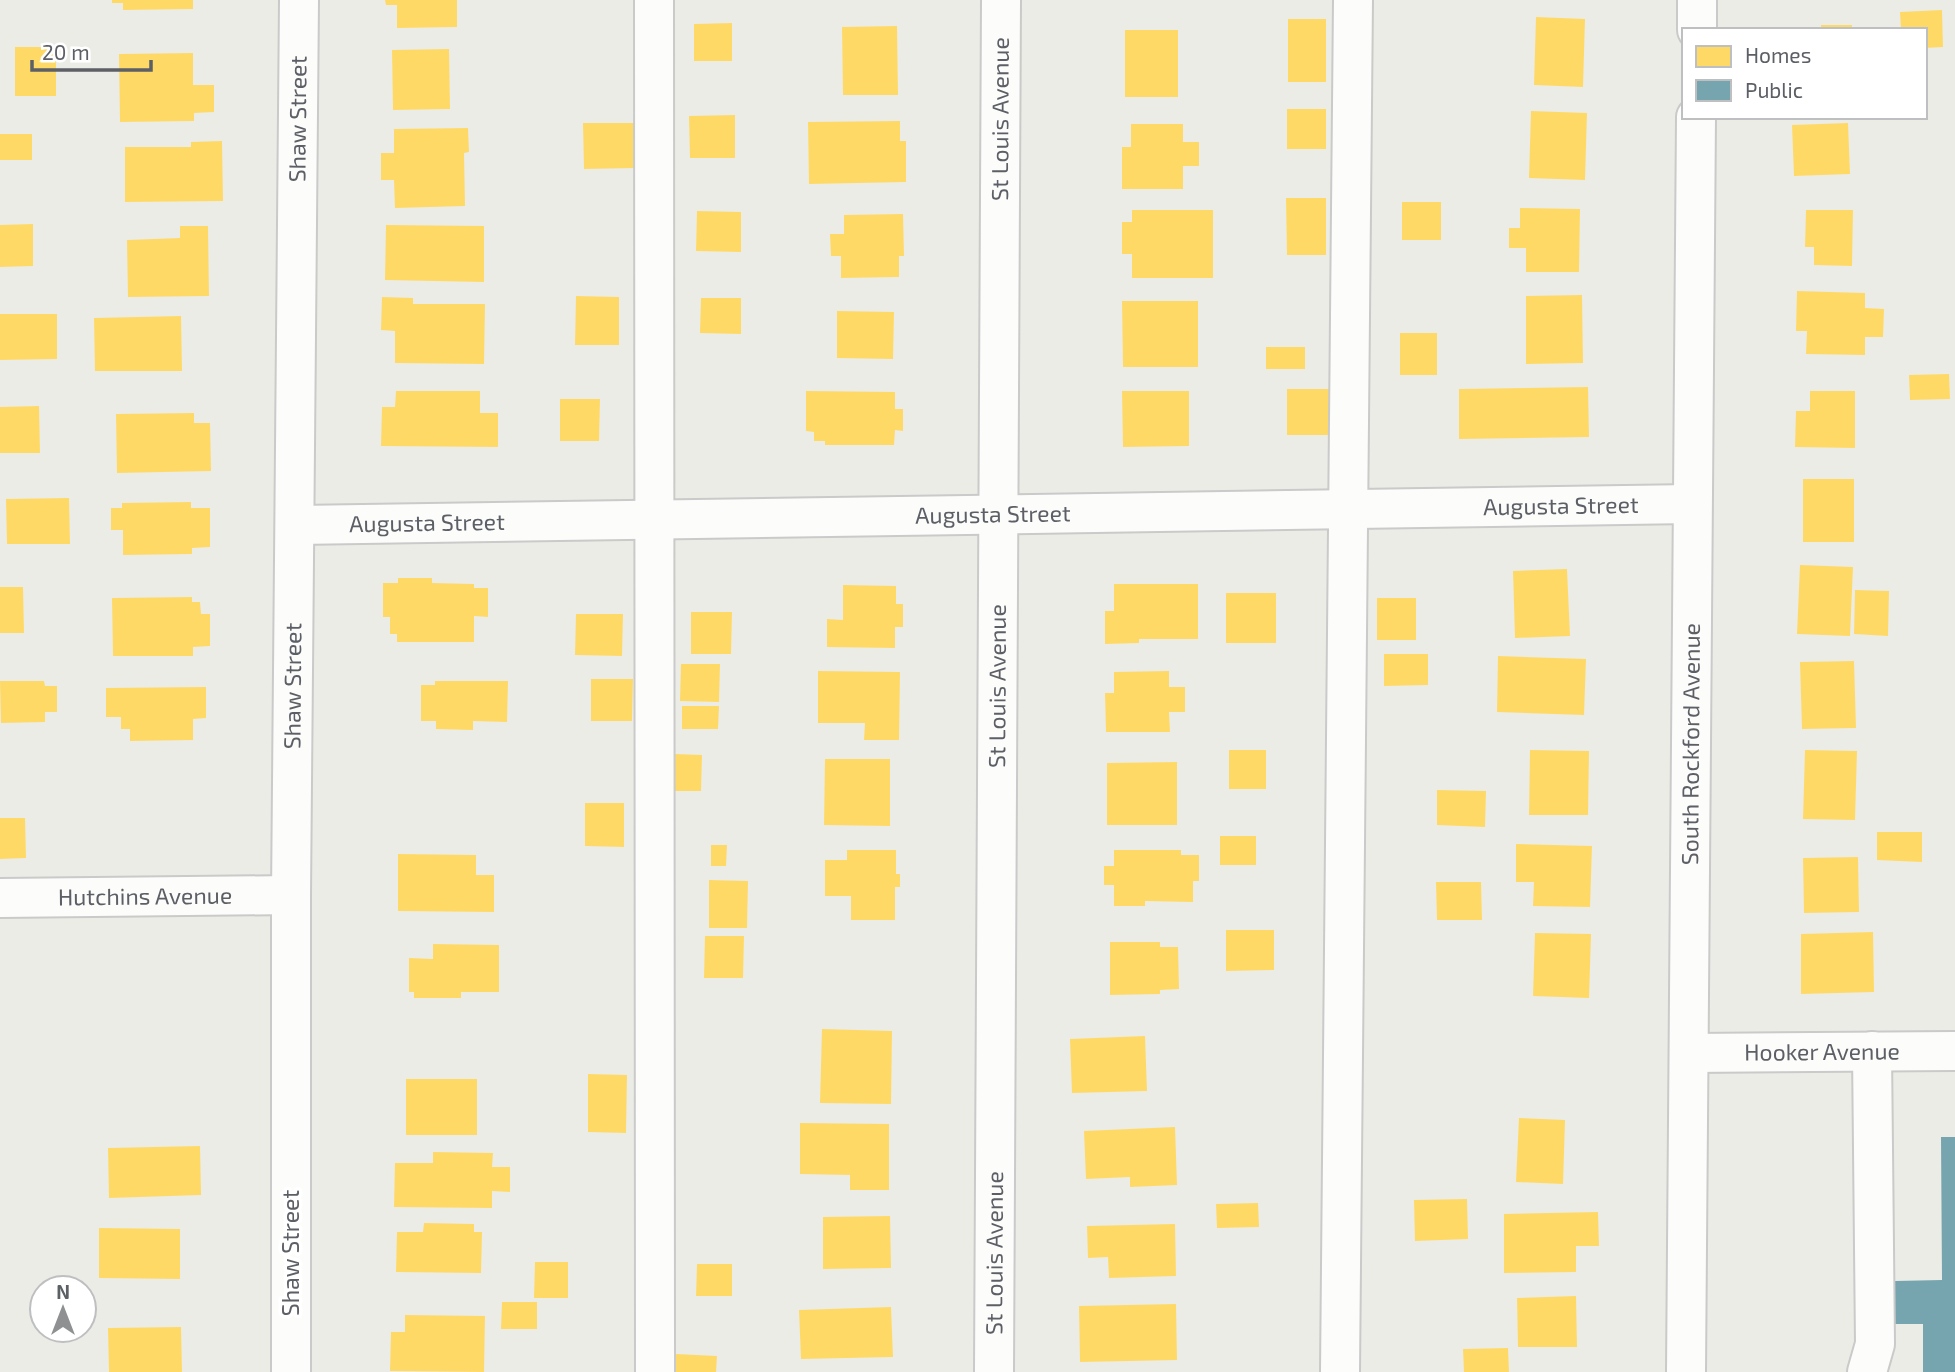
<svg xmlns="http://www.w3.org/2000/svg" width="1955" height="1372" font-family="'Exo 2',sans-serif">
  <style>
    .homes { fill: #ffd966 }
    .public { fill: #76a5af }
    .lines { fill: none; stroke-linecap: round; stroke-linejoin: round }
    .minor-casing { stroke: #c9cac9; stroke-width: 42 }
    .minor { stroke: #fcfcfb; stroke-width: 38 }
    .labels { text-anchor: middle; stroke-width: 7; stroke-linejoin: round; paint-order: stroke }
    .street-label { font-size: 23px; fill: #5c5f65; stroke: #fff }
  </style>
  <rect width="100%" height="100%" fill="#ecece7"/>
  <g class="homes">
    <path d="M112 0H193V9L123 10V3H112Z"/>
    <path d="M385 0H457V27L397 28V5H386Z"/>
    <path d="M1942 10 1943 47 1925 48V30H1901L1900 12Z"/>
    <path d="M1536 17 1585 19 1583 87 1534 85Z"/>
    <rect x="1288" y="19" width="38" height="63"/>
    <path d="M732 23V61H694V24Z"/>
    <rect x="1821" y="25" width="31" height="5"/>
    <path d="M897 26 898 95H843L842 27Z"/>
    <rect x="1125" y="30" width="53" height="67"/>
    <rect x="15" y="47" width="41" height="49"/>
    <path d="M449 49 450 109 393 110 392 50Z"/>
    <path d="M193 53V85H214V112L194 113V121L120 122 119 54Z"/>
    <rect x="1287" y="109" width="39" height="40"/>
    <path d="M1531 111 1587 113 1585 180 1529 178Z"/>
    <path d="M735 115V158H690L689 116Z"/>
    <path d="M900 121V141H906V182L809 184 808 122Z"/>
    <path d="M583 123H634L635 168 584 169Z"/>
    <path d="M1848 123 1850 174 1794 176 1792 125Z"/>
    <path d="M1131 124H1183V142H1199V166H1183V189H1122V147H1131Z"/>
    <path d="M468 128 469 152 464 153 465 206 395 208 394 180H381V153H394V129Z"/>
    <rect x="0" y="134" width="32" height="26"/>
    <path d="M222 141 223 201 125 202V147H191V142Z"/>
    <path d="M1286 198H1326V255H1287Z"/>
    <rect x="1402" y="202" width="39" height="38"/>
    <path d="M1520 208 1580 209 1579 272H1526V248H1509V228H1520Z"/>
    <path d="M1132 210H1213V278H1132V254H1122V222H1132Z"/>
    <path d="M1806 210H1853L1852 266 1814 265V247H1805Z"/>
    <path d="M697 211 741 212V252L696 251Z"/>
    <path d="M903 214 904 256H899V277L841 278V256H831L830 234H844V215Z"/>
    <path d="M33 224V266L0 267V225Z"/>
    <path d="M386 225 484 226V282L385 280Z"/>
    <path d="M180 226H208L209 296 128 297 127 240 180 238Z"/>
    <path d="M1797 291 1865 293V308L1884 309 1883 337H1865V355L1806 354 1807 331H1796Z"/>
    <path d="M1582 295 1583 363 1526 364V296Z"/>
    <path d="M576 296 619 297V345H575Z"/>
    <path d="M382 297 413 298V304H485L484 364 395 363V331L381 330Z"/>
    <path d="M701 298H741V334L700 333Z"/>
    <path d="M1122 301H1198V367H1123Z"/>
    <path d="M837 311 894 312 893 359 837 358Z"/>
    <path d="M0 314H57V359L0 360Z"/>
    <path d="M181 316 182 371H95L94 318Z"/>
    <rect x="1400" y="333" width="37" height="42"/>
    <rect x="1266" y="347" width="39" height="22"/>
    <path d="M1949 374 1950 399 1910 400 1909 375Z"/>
    <path d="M1588 387 1589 437 1459 439V389Z"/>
    <rect x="1287" y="389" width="44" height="46"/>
    <path d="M396 391H480V413H498V447L381 446 382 407H395Z"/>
    <path d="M806 391 895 392V409H903V431L895 430 894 445H825V441H814V432L806 431Z"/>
    <path d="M1122 391H1189V446L1123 447Z"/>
    <path d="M1810 391H1855V448L1795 447 1796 411H1810Z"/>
    <path d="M560 399H600L599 441H560Z"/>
    <path d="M39 406 40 453H0V407Z"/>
    <path d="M194 413V423H210L211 471 117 473 116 414Z"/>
    <rect x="1803" y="479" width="51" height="63"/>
    <path d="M69 498 70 544H7L6 499Z"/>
    <path d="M191 502V508H210V547L192 548V554L123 555V530H111V508H122V503Z"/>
    <path d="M1800 565 1853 567 1850 636 1797 634Z"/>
    <path d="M1567 569 1570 636 1515 638 1513 571Z"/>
    <path d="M398 578H432V583L474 584V588H488V617L474 616V642H397V634H390V617H383V583H398Z"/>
    <path d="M1114 584H1198V639H1139V643L1105 644V611H1114Z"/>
    <path d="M843 585 896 586V604H903V627H895V648L827 647V619L843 620Z"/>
    <path d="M0 587H23L24 633H0Z"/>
    <path d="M1855 590 1889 591 1888 636 1854 634Z"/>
    <rect x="1226" y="593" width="50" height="50"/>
    <path d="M192 597V602H200L201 614H210V646L193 647V656H113L112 598Z"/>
    <rect x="1377" y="598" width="39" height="42"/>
    <path d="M691 612H732L731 654H691Z"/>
    <path d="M576 614H623L622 656 575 655Z"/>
    <path d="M1384 654H1428V685L1384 686Z"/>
    <path d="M1498 656 1586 659 1584 715 1497 712Z"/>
    <path d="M1854 661 1856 728 1802 729 1800 662Z"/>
    <path d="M681 664H720L719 702 680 701Z"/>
    <path d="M818 671 900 672 899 740H864L865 723H818Z"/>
    <path d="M1169 671V687H1185V712H1169L1170 732H1106L1105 693H1114V672Z"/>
    <path d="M591 679H633L632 721H591Z"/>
    <path d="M0 681H44L45 686H57V712H45V722L1 723Z"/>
    <path d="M435 681H508L507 722 473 721V730L436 729V721H421V685H435Z"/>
    <path d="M206 687V718L193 719V740L130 741V729H121V717H106V688Z"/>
    <path d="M682 706H719L718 729H682Z"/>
    <rect x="1229" y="750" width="37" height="39"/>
    <path d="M1530 750 1589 751 1588 815H1529Z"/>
    <path d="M1805 750 1857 751 1855 820 1803 819Z"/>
    <path d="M675 754 702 755 701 791H675Z"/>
    <path d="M825 759H890V826L824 825Z"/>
    <path d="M1177 762V825H1107V763Z"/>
    <path d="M1437 790 1486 791 1485 827 1437 825Z"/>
    <path d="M585 803H624V847L585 846Z"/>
    <path d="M0 818H25L26 858 0 859Z"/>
    <path d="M1877 832H1922V862L1877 860Z"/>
    <rect x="1220" y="836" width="36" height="29"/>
    <path d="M1516 844 1592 846 1590 907 1533 906 1534 882H1516Z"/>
    <path d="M711 845H727L726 866H711Z"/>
    <path d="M847 850H896V874H900V887H895V920H851V896H825V860H847Z"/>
    <path d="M1114 850H1181V855H1199V881H1193V902L1145 901V906H1114V885H1104V866H1114Z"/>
    <path d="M398 854 476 855V875H494V912L398 911Z"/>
    <path d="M1858 857 1859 912 1804 913 1803 858Z"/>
    <path d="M709 880 748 881 747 928H709Z"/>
    <path d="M1436 882H1481L1482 920H1437Z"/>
    <path d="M1226 930H1274V970L1226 971Z"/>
    <path d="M1873 932 1874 992 1801 994V934Z"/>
    <path d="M1535 933 1591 934 1589 998 1533 996Z"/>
    <path d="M705 936H744L743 978H704Z"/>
    <path d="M1110 942H1160V947H1178L1179 989 1160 990V994L1110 995Z"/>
    <path d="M433 944 499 945V992H461V998H414V992H409V958L433 959Z"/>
    <path d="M822 1029 892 1031 891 1104 820 1103Z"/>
    <path d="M1145 1036 1147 1091 1072 1093 1070 1039Z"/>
    <path d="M588 1074 627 1075 626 1133 588 1132Z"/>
    <rect x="406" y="1079" width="71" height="56"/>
    <path d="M1519 1118 1565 1120 1563 1184 1516 1182Z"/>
    <path d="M800 1123 889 1124V1190H850V1175L800 1174Z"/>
    <path d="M1175 1127 1177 1185 1130 1187V1177L1086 1179 1084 1131Z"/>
    <path d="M200 1146 201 1195 109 1198 108 1148Z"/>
    <path d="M433 1152 493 1153 492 1167H510V1192L492 1191V1208L394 1207 395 1163H433Z"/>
    <path d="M1467 1199 1468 1239 1415 1241 1414 1200Z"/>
    <path d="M1258 1203 1259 1227 1217 1228 1216 1204Z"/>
    <path d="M1598 1212 1599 1246H1576V1272L1504 1273V1214Z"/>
    <path d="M890 1216 891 1268 823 1269V1217Z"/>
    <path d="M424 1223 474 1224V1232H482L481 1273 396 1272 397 1232H423Z"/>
    <path d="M1175 1224 1176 1276 1109 1278 1108 1257 1088 1258 1087 1226Z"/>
    <path d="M99 1228 180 1229V1279L99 1278Z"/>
    <path d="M535 1262H568V1298H534Z"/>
    <path d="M697 1264H732V1296H696Z"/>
    <path d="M1576 1296 1577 1347H1518L1517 1298Z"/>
    <path d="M502 1302H537V1329H501Z"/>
    <path d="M1176 1304 1177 1360 1080 1362 1079 1306Z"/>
    <path d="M891 1307 893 1357 801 1359 799 1310Z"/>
    <path d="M405 1315 485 1316 484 1372 390 1371 391 1332H405Z"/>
    <path d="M181 1327 182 1372H109L108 1328Z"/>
    <path d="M1508 1348 1509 1372H1464L1463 1349Z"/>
    <path d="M676 1354 717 1356 716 1372H675Z"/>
  </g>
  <path class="public" d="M1941 1137H1955V1372H1923V1324H1895V1281L1942 1280Z"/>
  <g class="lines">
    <g class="minor-casing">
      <g id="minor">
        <path d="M654 0 655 1372"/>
        <path d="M1697 30V0"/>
        <path id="s1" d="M297 525 1692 504"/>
        <path id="s2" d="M0 898 291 895"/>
        <path id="s3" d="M1691 1053 1955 1051"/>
        <path id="s4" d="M291 1372V895L299 0"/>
        <path id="s5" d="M994 1372 1001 0"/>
        <path d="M1340 1372 1353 0"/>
        <path id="s6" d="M1686 1372 1696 117"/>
        <path d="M1867 1372 1875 1344 1872 1051"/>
      </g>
    </g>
    <use href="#minor" class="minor"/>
  </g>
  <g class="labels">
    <g class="street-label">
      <text dy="8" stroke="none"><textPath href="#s4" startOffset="1253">Shaw Street</textPath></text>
      <text dy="8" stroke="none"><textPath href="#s5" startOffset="1253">St Louis Avenue</textPath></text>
      <text dy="8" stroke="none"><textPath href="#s1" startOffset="1264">Augusta Street</textPath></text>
      <text dy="8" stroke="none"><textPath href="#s1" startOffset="696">Augusta Street</textPath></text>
      <text dy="8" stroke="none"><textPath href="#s1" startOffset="130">Augusta Street</textPath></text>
      <text dy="8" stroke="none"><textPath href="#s4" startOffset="686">Shaw Street</textPath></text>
      <text dy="8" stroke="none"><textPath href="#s5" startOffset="686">St Louis Avenue</textPath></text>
      <text dy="8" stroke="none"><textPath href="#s6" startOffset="628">South Rockford Avenue</textPath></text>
      <text dy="8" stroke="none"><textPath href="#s2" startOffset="145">Hutchins Avenue</textPath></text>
      <text dy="8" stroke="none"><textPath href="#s3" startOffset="131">Hooker Avenue</textPath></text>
      <text transform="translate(291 1253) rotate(-90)" y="8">Shaw Street</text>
      <text dy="8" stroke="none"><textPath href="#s5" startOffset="119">St Louis Avenue</textPath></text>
    </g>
  </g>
  <rect x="1682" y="28" width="245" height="91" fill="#ffffff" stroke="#bebfc1" stroke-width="2"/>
  <rect x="1696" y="46" width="35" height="21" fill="#ffd966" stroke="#bebfc1" stroke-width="2"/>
  <text x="1745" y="63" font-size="21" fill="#5c5f65">Homes</text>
  <rect x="1696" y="80" width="35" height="21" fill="#76a5af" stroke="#bebfc1" stroke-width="2"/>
  <text x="1745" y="98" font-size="21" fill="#5c5f65">Public</text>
  <g transform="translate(63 1309)"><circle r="33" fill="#ffffff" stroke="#bebfc1" stroke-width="2"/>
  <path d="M0-5L12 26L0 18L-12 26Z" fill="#8e9092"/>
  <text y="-10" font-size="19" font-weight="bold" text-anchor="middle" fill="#5c5f65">N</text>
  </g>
  <path d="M32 60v10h119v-10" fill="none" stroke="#5c5f65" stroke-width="3.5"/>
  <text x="42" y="60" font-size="21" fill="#5c5f65" stroke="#ffffff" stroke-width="5" paint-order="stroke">20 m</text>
</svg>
